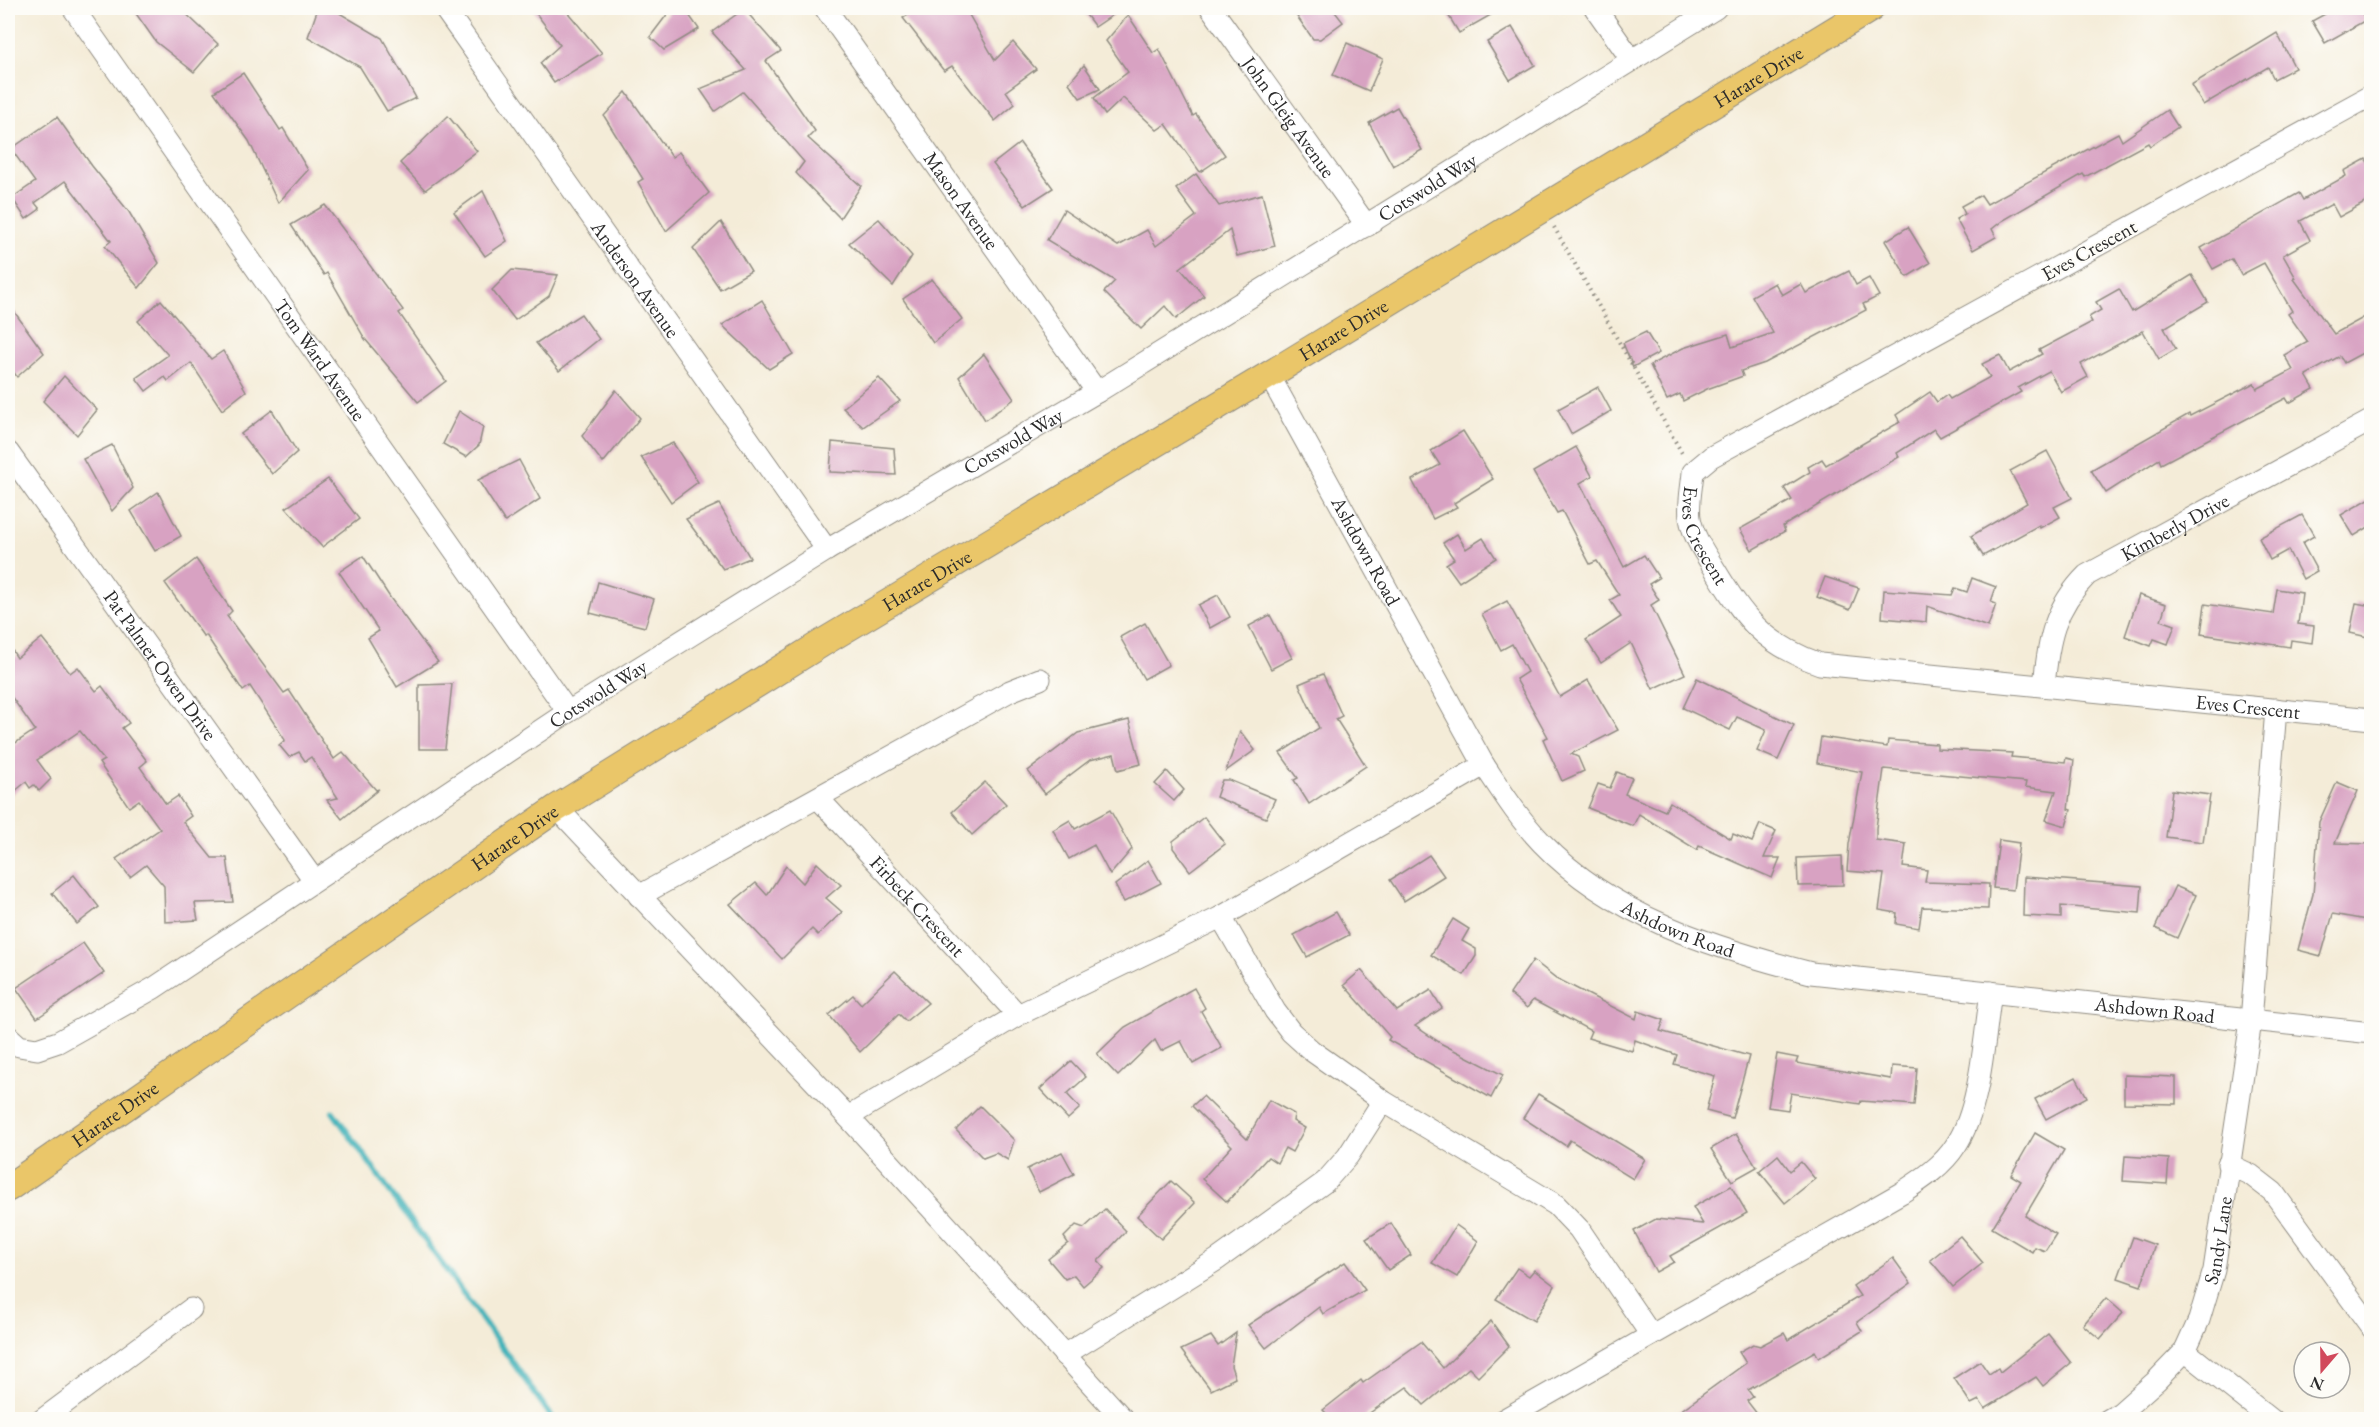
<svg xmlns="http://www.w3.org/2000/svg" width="2379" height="1427" font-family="'EB Garamond',serif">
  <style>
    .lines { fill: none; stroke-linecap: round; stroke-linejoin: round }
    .stream { stroke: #42b3ba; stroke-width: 6 }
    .building { fill: #d8a2c2 }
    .minor-casing { stroke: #908c82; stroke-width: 23 }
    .major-casing { stroke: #908c82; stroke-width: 29 }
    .path { stroke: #908c82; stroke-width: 4; stroke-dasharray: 1.5 4.5; stroke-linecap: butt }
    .minor { stroke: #fff; stroke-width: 21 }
    .major { stroke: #eac669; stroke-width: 27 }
    .labels { text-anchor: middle; stroke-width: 4.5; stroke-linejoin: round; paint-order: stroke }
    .street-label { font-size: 20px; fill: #2b2b2b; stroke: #fdfcf7 }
  </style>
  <rect width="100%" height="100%" fill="#fdfcf7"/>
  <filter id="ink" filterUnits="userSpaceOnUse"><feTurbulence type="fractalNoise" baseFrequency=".0167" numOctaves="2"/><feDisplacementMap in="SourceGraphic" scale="12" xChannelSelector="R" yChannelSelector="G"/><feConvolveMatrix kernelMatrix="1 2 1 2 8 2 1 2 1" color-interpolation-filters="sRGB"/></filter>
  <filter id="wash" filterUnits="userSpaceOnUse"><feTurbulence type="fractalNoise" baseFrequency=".008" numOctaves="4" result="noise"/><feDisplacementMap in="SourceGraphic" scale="24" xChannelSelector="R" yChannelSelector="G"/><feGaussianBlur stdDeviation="1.35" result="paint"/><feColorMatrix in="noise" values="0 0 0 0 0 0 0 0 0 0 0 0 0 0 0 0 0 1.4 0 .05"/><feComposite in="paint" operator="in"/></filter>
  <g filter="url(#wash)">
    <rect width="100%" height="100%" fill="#f4ecd8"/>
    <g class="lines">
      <path class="stream" d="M333 1112 554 1420"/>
    </g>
    <g id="blocks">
      <g class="building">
        <path d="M132 8H180L218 44 194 72 156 42Z"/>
        <path d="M318 8H331L382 38 416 98 387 111 360 67 308 37Z"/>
        <path d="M532 8H564L602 53 554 83 540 63 560 45Z"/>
        <path d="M672 8H684L699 29 664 50 650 37Z"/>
        <path d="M920 8H965L995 60 1013 42 1036 69 1006 91 1015 104 995 121 952 66 944 71 903 18Z"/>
        <path d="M1081 8H1123L1095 27Z"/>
        <path d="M1291 8H1332L1343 22 1320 39H1313Z"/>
        <path d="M1444 8H1503L1459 33Z"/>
        <path d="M2336 8H2359L2366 20 2325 43 2312 21Z"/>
        <path d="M744 9 781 51 766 61 815 131 808 138 861 186 840 218 796 173 804 162 743 92 715 111 700 89 746 70 712 32Z"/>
        <path d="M1128 15 1153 53 1159 49 1193 116 1196 114 1225 155 1200 172 1166 124 1157 130 1123 98 1105 115 1094 98 1128 72 1106 41Z"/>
        <path d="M1512 27 1535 65 1510 80 1487 42Z"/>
        <path d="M2277 33 2295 68 2274 79 2268 67 2203 105 2191 85Z"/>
        <path d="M1347 43 1383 59 1369 91 1333 75Z"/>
        <path d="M1084 65 1100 89 1080 98 1069 83Z"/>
        <path d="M243 73 280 130 283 128 308 170 278 203 249 141 214 92Z"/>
        <path d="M626 92 672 157 679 152 709 193 666 231 638 182 643 179 604 116Z"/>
        <path d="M1397 107 1422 150 1393 166 1369 123Z"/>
        <path d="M2167 110 2178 127 2150 146 2148 143 2085 177 2083 174 2002 221 1992 229 1996 237 1973 250 1956 219 1965 214 1961 206 1981 195 1987 204 2118 133 2122 141Z"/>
        <path d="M448 116 477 151 425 190 400 163Z"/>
        <path d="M57 117 92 166 129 212 159 263 139 288 105 246 111 241 65 181 35 203 40 209 26 219 12 198 35 182 11 149Z"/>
        <path d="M1020 143 1053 188 1025 206 993 164Z"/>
        <path d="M2366 159 2372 170V199L2339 217 2332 204 2300 221 2310 240 2283 255 2296 278 2294 279 2334 334 2372 313V348L2344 363 2340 356 2306 375 2314 389 2289 403 2286 398 2161 464 2159 459 2106 493 2091 470 2189 414 2190 416 2254 383 2257 389 2293 370 2284 355 2308 342 2288 314 2292 311 2264 263 2241 275 2232 259 2213 269 2201 248 2299 193 2303 200 2346 176 2344 171Z"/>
        <path d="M1196 174 1219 206 1262 194 1275 246 1237 256 1230 230 1180 268 1204 296 1176 319 1165 306 1141 329 1104 292 1115 281 1047 240 1064 210 1118 246 1147 230 1156 246 1196 216 1176 189Z"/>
        <path d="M483 191 507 241 485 256 454 212Z"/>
        <path d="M325 205 403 310 399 313 446 381 418 402 365 339 327 273 324 275 291 225Z"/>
        <path d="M879 219 912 256 893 286 849 243Z"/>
        <path d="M721 222 751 271 720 289 693 249Z"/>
        <path d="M1908 227 1930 263 1907 277 1885 241Z"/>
        <path d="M512 270 558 275 549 296 515 320 492 290Z"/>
        <path d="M1849 271 1856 285 1869 278 1879 296 1863 304 1866 310 1765 363 1741 371 1743 376 1707 389 1683 401 1680 394 1667 400 1650 365 1683 348 1728 334 1732 347 1773 333 1752 296 1775 283 1782 295 1801 284 1806 293Z"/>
        <path d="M2192 275 2208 302 2164 328 2176 349 2159 359 2143 331 2081 364 2088 377 2061 392 2049 371 2018 388 2021 392 1940 437 1934 429 1897 453 1899 457 1783 526 1785 531 1752 550 1740 529 1792 500 1784 488 1810 472 1808 467 1822 459 1826 465 1900 422 1896 415 1930 392 1937 402 1947 395 1950 399 1990 377 1982 364 2000 355 2009 372 2042 354 2039 350 2092 322 2089 317 2101 310 2096 302 2119 289 2132 312Z"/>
        <path d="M932 279 962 319 933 343 903 299Z"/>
        <path d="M161 300 211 359 223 351 246 391 222 410 191 363 168 381 165 377 146 391 136 378 168 355 138 321Z"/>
        <path d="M762 300 793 354 769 369 722 325Z"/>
        <path d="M8 303 44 353 17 377 8 364Z"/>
        <path d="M581 314 599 339 559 371 536 343Z"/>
        <path d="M1646 332 1659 353 1633 367 1623 343Z"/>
        <path d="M984 354 1014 399 985 420 959 377Z"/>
        <path d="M64 376 97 410 77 435 43 401Z"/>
        <path d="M879 378 900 401 863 427 843 408Z"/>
        <path d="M1598 387 1611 411 1571 434 1558 409Z"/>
        <path d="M616 390 640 418 603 463 582 436Z"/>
        <path d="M272 410 297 452 272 474 241 434Z"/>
        <path d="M459 411 483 427 479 445 466 457 443 444Z"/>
        <path d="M1463 431 1493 479 1454 503 1457 507 1433 519 1412 480 1440 465 1431 451Z"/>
        <path d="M832 442 894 448 896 475 830 472Z"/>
        <path d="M673 443 698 482 671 502 641 457Z"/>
        <path d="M112 445 133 488 112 511 83 459Z"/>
        <path d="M1576 447 1592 476 1580 483 1624 567 1644 555 1659 578 1649 584 1659 600 1651 605 1685 674 1653 689 1631 643 1601 663 1586 640 1621 617 1610 600 1619 595 1597 561 1590 564 1562 511 1557 513 1533 472Z"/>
        <path d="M2047 451 2072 498 2054 507 2060 517 2040 528 2039 525 1983 556 1971 536 2027 503 2010 471Z"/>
        <path d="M519 460 540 499 505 522 478 480Z"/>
        <path d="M328 479 359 519 322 547 286 508Z"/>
        <path d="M158 492 181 536 155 551 131 511Z"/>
        <path d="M2372 497V525L2354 536 2341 515Z"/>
        <path d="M719 504 750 558 723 569 686 519Z"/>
        <path d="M2302 515 2314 536 2302 543 2317 571 2303 579 2288 550 2270 560 2259 538Z"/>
        <path d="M1457 534 1466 549 1483 538 1496 558 1459 582 1446 564 1454 559 1443 543Z"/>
        <path d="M363 556 391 599 438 662 397 687 368 638 379 631 339 572Z"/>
        <path d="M196 559 232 611 227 616 284 693 289 690 334 759 343 752 376 790 379 789 342 819 327 800 338 798 311 757 305 761 299 752 289 757 279 745 285 740 250 686 243 691 206 635 204 637 165 583Z"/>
        <path d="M1825 577 1859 588 1850 610 1817 597Z"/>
        <path d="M1972 578 1996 587 1991 602 1996 604 1988 627 1927 606 1926 622 1882 618 1884 590 1952 595 1955 588 1967 592Z"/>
        <path d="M598 582 654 599 645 627 590 613Z"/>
        <path d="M2277 589 2302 593 2298 624 2314 626 2312 643 2291 640 2290 647 2201 634 2205 604 2273 614Z"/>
        <path d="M1218 595 1230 617 1210 628 1198 605Z"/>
        <path d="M2139 595 2166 604 2161 620 2175 625 2168 644 2154 639 2151 646 2125 636Z"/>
        <path d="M1507 601 1560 697 1588 680 1618 730 1571 754 1578 757 1584 771 1562 781 1543 739 1548 737 1516 679 1527 672 1512 644 1501 650 1482 614Z"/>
        <path d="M2356 603 2372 606V638L2350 633Z"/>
        <path d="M1270 615 1292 658 1271 669 1249 626Z"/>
        <path d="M1145 623 1169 665 1144 679 1120 637Z"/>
        <path d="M42 638 70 673 78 667 96 691 102 686 129 723 122 728 147 761 140 767 166 804 178 796 191 816 183 822 212 858H227L233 902 195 903 198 920 165 922 164 886 146 865 130 877 116 859 160 829 139 800 129 807 99 763 104 760 80 731 37 760 51 779 39 791 34 785 30 788 26 782 8 797V748L35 730 8 692V644L17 658Z"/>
        <path d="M1323 674 1342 716 1336 719 1366 766 1309 804 1294 780 1298 778 1280 753 1319 728 1299 684Z"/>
        <path d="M1697 678 1794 725 1778 760 1757 751 1766 730 1737 717 1730 730 1683 708Z"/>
        <path d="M452 684 445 749H419V685Z"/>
        <path d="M1129 720 1141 764 1118 770 1114 754 1090 760 1045 794 1028 771 1078 733Z"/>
        <path d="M1240 731 1255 750 1226 771Z"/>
        <path d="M1821 737 1887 747 1888 740 1937 744V749L2012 753 2011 757 2065 762 2066 758 2074 760 2068 809 2071 810 2066 826 2046 820 2056 791 2025 787 2026 782 1884 769 1876 828V840L1906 844 1903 867 1927 870 1925 882 1989 884 1988 909 1922 907 1919 928 1896 924 1897 913 1879 910 1884 874 1847 871 1849 844 1862 772 1817 763Z"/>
        <path d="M1167 771 1184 790 1174 801 1155 784Z"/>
        <path d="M1617 772 1632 778 1625 794 1665 811 1670 802 1731 839 1733 834 1752 842 1760 824 1776 831 1764 858H1780L1772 878 1699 846 1697 850 1639 814 1633 826 1588 808 1598 784 1610 788Z"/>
        <path d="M1222 780H1229L1275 799 1266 818 1216 797Z"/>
        <path d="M985 782 1006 804 972 835 952 812Z"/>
        <path d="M2337 782 2358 791 2335 843 2372 844V921L2333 914 2321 956 2298 950 2313 894 2319 822Z"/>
        <path d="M2172 790 2210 795 2203 842 2166 837Z"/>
        <path d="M1110 810 1132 849 1110 875 1094 845 1069 859 1053 830 1070 820 1075 829Z"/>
        <path d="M1204 817 1225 844 1190 871 1173 848V841Z"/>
        <path d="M1999 840 2019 843 2013 890 1993 888Z"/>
        <path d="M1429 855 1444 876 1404 901 1390 880Z"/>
        <path d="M1842 856 1843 885 1798 886 1797 858Z"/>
        <path d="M1148 860 1161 883 1124 902 1115 885Z"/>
        <path d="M817 863 841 885 826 898 842 912 818 935 812 929 782 959 730 904 756 883 767 895 786 866 803 883Z"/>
        <path d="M74 875 99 907 77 924 52 893Z"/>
        <path d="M2024 877 2142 886 2140 913 2061 906V918L2023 916Z"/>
        <path d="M2175 886 2196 895 2177 938 2155 928Z"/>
        <path d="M1336 912 1349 935 1307 957 1294 935Z"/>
        <path d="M1453 919 1469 929 1462 941 1476 949V956L1464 975 1431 955Z"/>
        <path d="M83 943 104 973 37 1018 16 988Z"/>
        <path d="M1533 960 1556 978 1636 1019 1638 1011 1664 1020 1660 1031 1749 1056 1732 1118 1706 1111 1715 1076 1674 1064 1677 1055 1635 1040 1632 1051 1588 1038 1591 1031 1533 1000 1527 1008 1510 994Z"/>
        <path d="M1361 970 1397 1011 1431 990 1442 1008 1415 1026 1442 1044 1503 1075 1491 1098 1388 1040 1390 1037 1344 985Z"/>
        <path d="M895 971 928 1003 906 1021 899 1014 860 1052 829 1015 853 995 861 1004Z"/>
        <path d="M1194 988 1205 1008 1201 1011 1222 1048 1193 1064 1181 1041 1161 1051 1155 1040 1118 1076 1097 1054 1125 1027Z"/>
        <path d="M1777 1054 1798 1058 1796 1063 1891 1079 1892 1066 1917 1068 1914 1105 1861 1101 1860 1104 1791 1093 1788 1110 1768 1107Z"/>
        <path d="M1071 1061 1086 1077 1067 1094 1080 1108 1068 1119 1040 1089Z"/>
        <path d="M2124 1075 2176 1077V1104L2124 1103Z"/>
        <path d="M2076 1077 2087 1097 2046 1119 2035 1099Z"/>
        <path d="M1538 1094 1645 1159 1633 1179 1570 1140 1566 1146 1523 1118Z"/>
        <path d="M1203 1096 1247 1139 1269 1100 1294 1114 1293 1121 1305 1128 1292 1152 1285 1148 1277 1163 1268 1157 1227 1202 1202 1179 1232 1146 1192 1106Z"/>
        <path d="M980 1106 1014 1140 1008 1160 996 1153 983 1158 956 1130Z"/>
        <path d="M2035 1133 2064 1150 2025 1216 2056 1234 2045 1251 2035 1247 2032 1252 1992 1228 2021 1181 2011 1175Z"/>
        <path d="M1736 1134 1757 1167 1732 1181 1711 1149Z"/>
        <path d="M1062 1152 1074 1174 1039 1192 1027 1169Z"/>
        <path d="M1778 1155 1790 1171 1801 1162 1815 1179 1785 1203 1759 1171Z"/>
        <path d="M2125 1156 2169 1159 2167 1184 2123 1181Z"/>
        <path d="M1171 1181 1195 1203 1161 1239 1137 1216Z"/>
        <path d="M1731 1186 1747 1213 1670 1256 1674 1262 1656 1272 1634 1231 1656 1219 1703 1224 1693 1207Z"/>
        <path d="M1105 1209 1126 1231 1098 1261 1104 1268 1083 1286 1074 1275 1065 1279 1048 1259 1068 1243 1064 1237 1076 1225 1084 1228Z"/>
        <path d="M1391 1223 1411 1255 1388 1270 1366 1239Z"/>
        <path d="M1456 1225 1478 1241 1457 1277 1432 1263Z"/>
        <path d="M1960 1236 1983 1263 1953 1287 1930 1260Z"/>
        <path d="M2133 1237 2155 1245 2141 1286 2118 1278Z"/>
        <path d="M1893 1258 1911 1283 1857 1322 1862 1331 1819 1358 1815 1351 1748 1390 1753 1397 1747 1401 1761 1419H1669L1746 1363 1739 1352 1753 1344 1760 1346 1784 1333 1788 1340 1860 1296 1853 1286Z"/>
        <path d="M1345 1262 1365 1290 1323 1314 1319 1307 1266 1348 1248 1325Z"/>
        <path d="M1517 1268 1529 1276 1534 1270 1555 1286 1534 1321 1496 1299Z"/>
        <path d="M2106 1298 2123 1313 2100 1339 2083 1325Z"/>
        <path d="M1491 1321 1509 1346 1478 1377 1469 1368 1424 1405 1407 1387 1361 1419H1332L1323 1410 1361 1380 1363 1383 1421 1342 1443 1368Z"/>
        <path d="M1236 1333 1231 1366 1235 1378 1211 1390 1181 1350 1211 1336 1218 1346Z"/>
        <path d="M2048 1334 2071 1363 2043 1386 2036 1377 1985 1409 1979 1400 1971 1404 1954 1378 1980 1361 1989 1374 1998 1368 2000 1372Z"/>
      </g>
    </g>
  </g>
  <g filter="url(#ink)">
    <use href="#blocks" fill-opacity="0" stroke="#908c82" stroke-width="1.5"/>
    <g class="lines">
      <g class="minor-casing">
        <g id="minor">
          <path id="s1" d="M73 8 568 712"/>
          <path id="s2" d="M444 8 827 550"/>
          <path id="s3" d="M825 8 1097 392"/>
          <path id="s4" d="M1211 8 1367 226"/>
          <path d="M1595 8 1631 59"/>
          <path id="s5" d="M2372 95 1711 457 1693 472C1692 486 1688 503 1690 518 1693 536 1704 552 1714 568 1744 618 1763 644 1820 664L2372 719"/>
          <path id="s6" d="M1269 375 1484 765C1502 792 1519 819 1542 843 1613 917 1714 948 1811 973L2372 1033"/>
          <path id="s7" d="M8 452 314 880"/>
          <path id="s8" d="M2044 686C2048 641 2054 608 2087 575L2372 420"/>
          <path id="s9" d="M818 798 1018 1015"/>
          <path d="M557 808 848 1117 1124 1420"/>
          <path d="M639 896 1010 691 1040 679"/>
          <path d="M1221 917 1275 1011 1291 1032 1312 1051 1383 1101 1556 1205 1579 1229 1651 1335"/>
          <path id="s10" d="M8 1036 19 1046 37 1049 58 1042 154 988 568 712 827 550 1097 392 1716 8"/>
          <path d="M848 1117 1018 1015 1221 917 1484 765"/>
          <path d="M2228 1164 2251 1175 2273 1192 2372 1328"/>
          <path d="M2185 1351 2272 1420"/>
          <path d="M1064 1355 1218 1259 1325 1182 1348 1156 1383 1101"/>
          <path d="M42 1420 191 1309"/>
          <path d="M1503 1420 1901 1193C1921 1180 1943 1166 1956 1145 1981 1108 1984 1037 1991 992"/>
          <path id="s11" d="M2108 1420 2120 1413 2156 1381 2185 1351 2199 1320 2214 1270 2251 1021 2276 709"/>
        </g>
      </g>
      <g class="major-casing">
        <g id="major">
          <path id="s12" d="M8 1188 557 808 827 640 1269 375 1871 8"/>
        </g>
      </g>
      <path class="path" d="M1554 227 1683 455"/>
      <use href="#minor" class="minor"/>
      <use href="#major" class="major"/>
    </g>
  </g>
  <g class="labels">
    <g class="street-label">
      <text dy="7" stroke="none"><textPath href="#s12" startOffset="2074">Harare Drive</textPath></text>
      <text dy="7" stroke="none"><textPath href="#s4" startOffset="134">John Gleig Avenue</textPath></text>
      <text dy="7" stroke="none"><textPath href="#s10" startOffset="1670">Cotswold Way</textPath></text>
      <text dy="7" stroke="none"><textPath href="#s3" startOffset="236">Mason Avenue</textPath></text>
      <text transform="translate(2089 250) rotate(-29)" y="7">Eves Crescent</text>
      <text dy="7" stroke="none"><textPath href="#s2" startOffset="332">Anderson Avenue</textPath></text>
      <text dy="7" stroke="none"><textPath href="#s12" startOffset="1588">Harare Drive</textPath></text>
      <text dy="7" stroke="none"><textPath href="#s1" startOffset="430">Tom Ward Avenue</textPath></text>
      <text dy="7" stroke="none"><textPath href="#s10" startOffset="1184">Cotswold Way</textPath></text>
      <text dy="7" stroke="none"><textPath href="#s8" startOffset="222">Kimberly Drive</textPath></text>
      <text dy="7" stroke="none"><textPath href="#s5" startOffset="844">Eves Crescent</textPath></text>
      <text dy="7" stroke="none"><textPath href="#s6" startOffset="201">Ashdown Road</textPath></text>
      <text dy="7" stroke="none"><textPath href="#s12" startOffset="1102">Harare Drive</textPath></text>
      <text dy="7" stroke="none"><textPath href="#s7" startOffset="262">Pat Palmer Owen Drive</textPath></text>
      <text dy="7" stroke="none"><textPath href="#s10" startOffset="698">Cotswold Way</textPath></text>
      <text dy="7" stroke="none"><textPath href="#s5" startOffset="1456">Eves Crescent</textPath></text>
      <text dy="7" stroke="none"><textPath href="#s12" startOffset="616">Harare Drive</textPath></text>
      <text dy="7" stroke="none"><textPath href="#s9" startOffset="147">Firbeck Crescent</textPath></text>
      <text dy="7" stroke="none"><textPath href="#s6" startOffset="705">Ashdown Road</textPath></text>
      <text dy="7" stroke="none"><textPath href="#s6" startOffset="1191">Ashdown Road</textPath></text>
      <text dy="7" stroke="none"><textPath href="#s12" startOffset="130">Harare Drive</textPath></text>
      <text dy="7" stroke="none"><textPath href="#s11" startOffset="220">Sandy Lane</textPath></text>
    </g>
  </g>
  <rect width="2379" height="1427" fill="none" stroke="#fdfcf7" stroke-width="30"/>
  <g transform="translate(2322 1370) rotate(200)"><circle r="28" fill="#fdfcf7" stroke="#a9a8a5" stroke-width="1.5"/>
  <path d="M0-4.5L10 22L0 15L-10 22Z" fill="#d1495b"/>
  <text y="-9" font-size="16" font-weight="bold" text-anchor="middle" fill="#2b2b2b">N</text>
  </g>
</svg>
